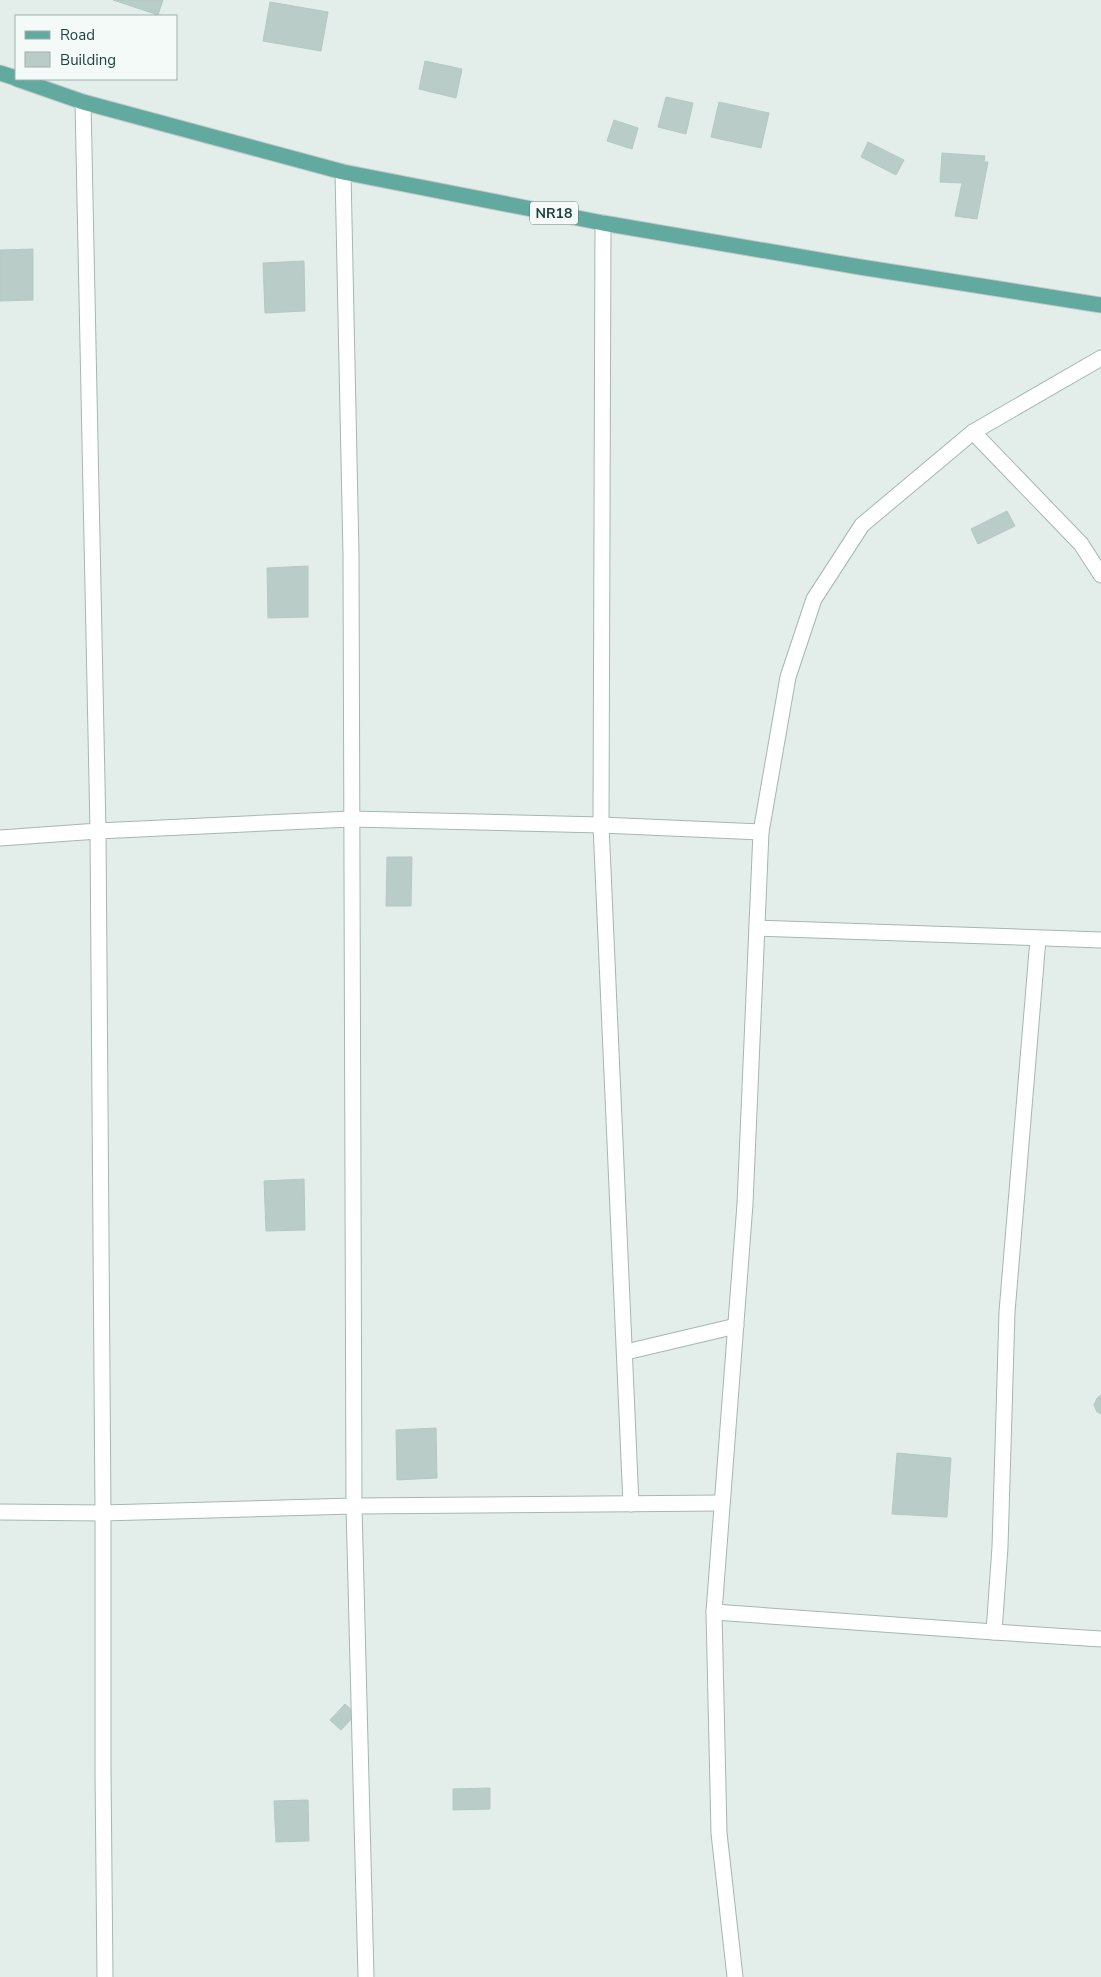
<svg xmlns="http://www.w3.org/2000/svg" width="1101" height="1977" font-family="'Nunito Sans',sans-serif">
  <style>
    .building { fill: #baccc7; stroke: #b4c9c3 }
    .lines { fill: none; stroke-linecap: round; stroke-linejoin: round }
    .minor-casing { stroke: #a5b7b3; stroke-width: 17 }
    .major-casing { stroke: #c1cac9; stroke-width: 17 }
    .minor { stroke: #fff; stroke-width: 15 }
    .major { stroke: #62a99f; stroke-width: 15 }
    .labels { text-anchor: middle; stroke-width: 4; stroke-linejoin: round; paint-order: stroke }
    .shield { fill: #f4faf8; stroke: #607975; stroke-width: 1 }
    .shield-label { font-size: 14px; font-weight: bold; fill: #20423d }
  </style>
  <rect width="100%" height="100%" fill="#e3eeea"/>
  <g class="building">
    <path d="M113 0H163L158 15Z"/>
    <path d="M270 2 328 12 321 51 263 41Z"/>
    <path d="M425 61 462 69 456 98 419 89Z"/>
    <path d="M666 97 693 103 686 134 658 127Z"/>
    <path d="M719 102 769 113 761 148 711 137Z"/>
    <path d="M614 120 638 128 632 149 607 141Z"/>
    <path d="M868 142 904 160 896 175 861 157Z"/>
    <path d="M942 153 985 156 984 162H988L977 219 955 216 962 183 940 182Z"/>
    <path d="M33 249V300L0 301V250Z"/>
    <path d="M304 261 305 311 265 313 263 263Z"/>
    <path d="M1007 511 1015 526 978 544 971 529Z"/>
    <path d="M308 566V617L268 618 267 568Z"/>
    <path d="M387 857H412L411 906H386Z"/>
    <path d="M304 1179 305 1230 266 1231 264 1181Z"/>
    <path d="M1101 1395V1414L1097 1412 1094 1405 1097 1398Z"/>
    <path d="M436 1428 437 1478 397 1480 396 1430Z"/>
    <path d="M897 1453 951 1458 947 1517 892 1514Z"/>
    <path d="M345 1704 356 1714 341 1730 330 1720Z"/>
    <path d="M490 1788V1809L453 1810V1789Z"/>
    <path d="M308 1800 309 1841 276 1842 274 1801Z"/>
  </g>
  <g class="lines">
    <g class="minor-casing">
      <g id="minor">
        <path d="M343 172 351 555 354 1506 366 1977"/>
        <path d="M603 223 601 825 631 1504"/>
        <path d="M973 432 1081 544 1101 575"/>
        <path d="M0 838 98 831 83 102"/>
        <path d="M757 928 1101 940"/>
        <path d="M626 1352 736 1326"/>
        <path d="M722 1503 354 1506 103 1513 98 831 351 819 601 825 761 832"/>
        <path d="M0 1512 103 1513V1772L105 1977"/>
        <path d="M714 1612 994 1632 1000 1547 1007 1312 1038 939"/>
        <path d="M994 1632 1101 1639"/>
        <path d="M735 1977 719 1833 714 1612 745 1204 761 832 788 677 814 599 862 525 973 432 1101 358"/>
      </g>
    </g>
    <g class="major-casing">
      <g id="major">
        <path d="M0 73 16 78"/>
        <path d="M17 79 83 102 343 172 603 223 860 267 1101 305"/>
      </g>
    </g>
    <use href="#minor" class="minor"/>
    <use href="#major" class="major"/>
  </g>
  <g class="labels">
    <rect class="shield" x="530" y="201.5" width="48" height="23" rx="4"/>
    <g class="shield-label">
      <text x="554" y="218">NR18</text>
    </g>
  </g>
  <rect x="15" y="15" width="162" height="65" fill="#f4faf8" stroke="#9fb0ad"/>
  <rect x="25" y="31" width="25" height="8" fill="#62a99f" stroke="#9fb0ad"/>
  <text x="60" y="40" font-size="15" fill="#20423d">Road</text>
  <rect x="25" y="52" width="25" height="15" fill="#baccc7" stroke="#9fb0ad"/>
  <text x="60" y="65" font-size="15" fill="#20423d">Building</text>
</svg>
